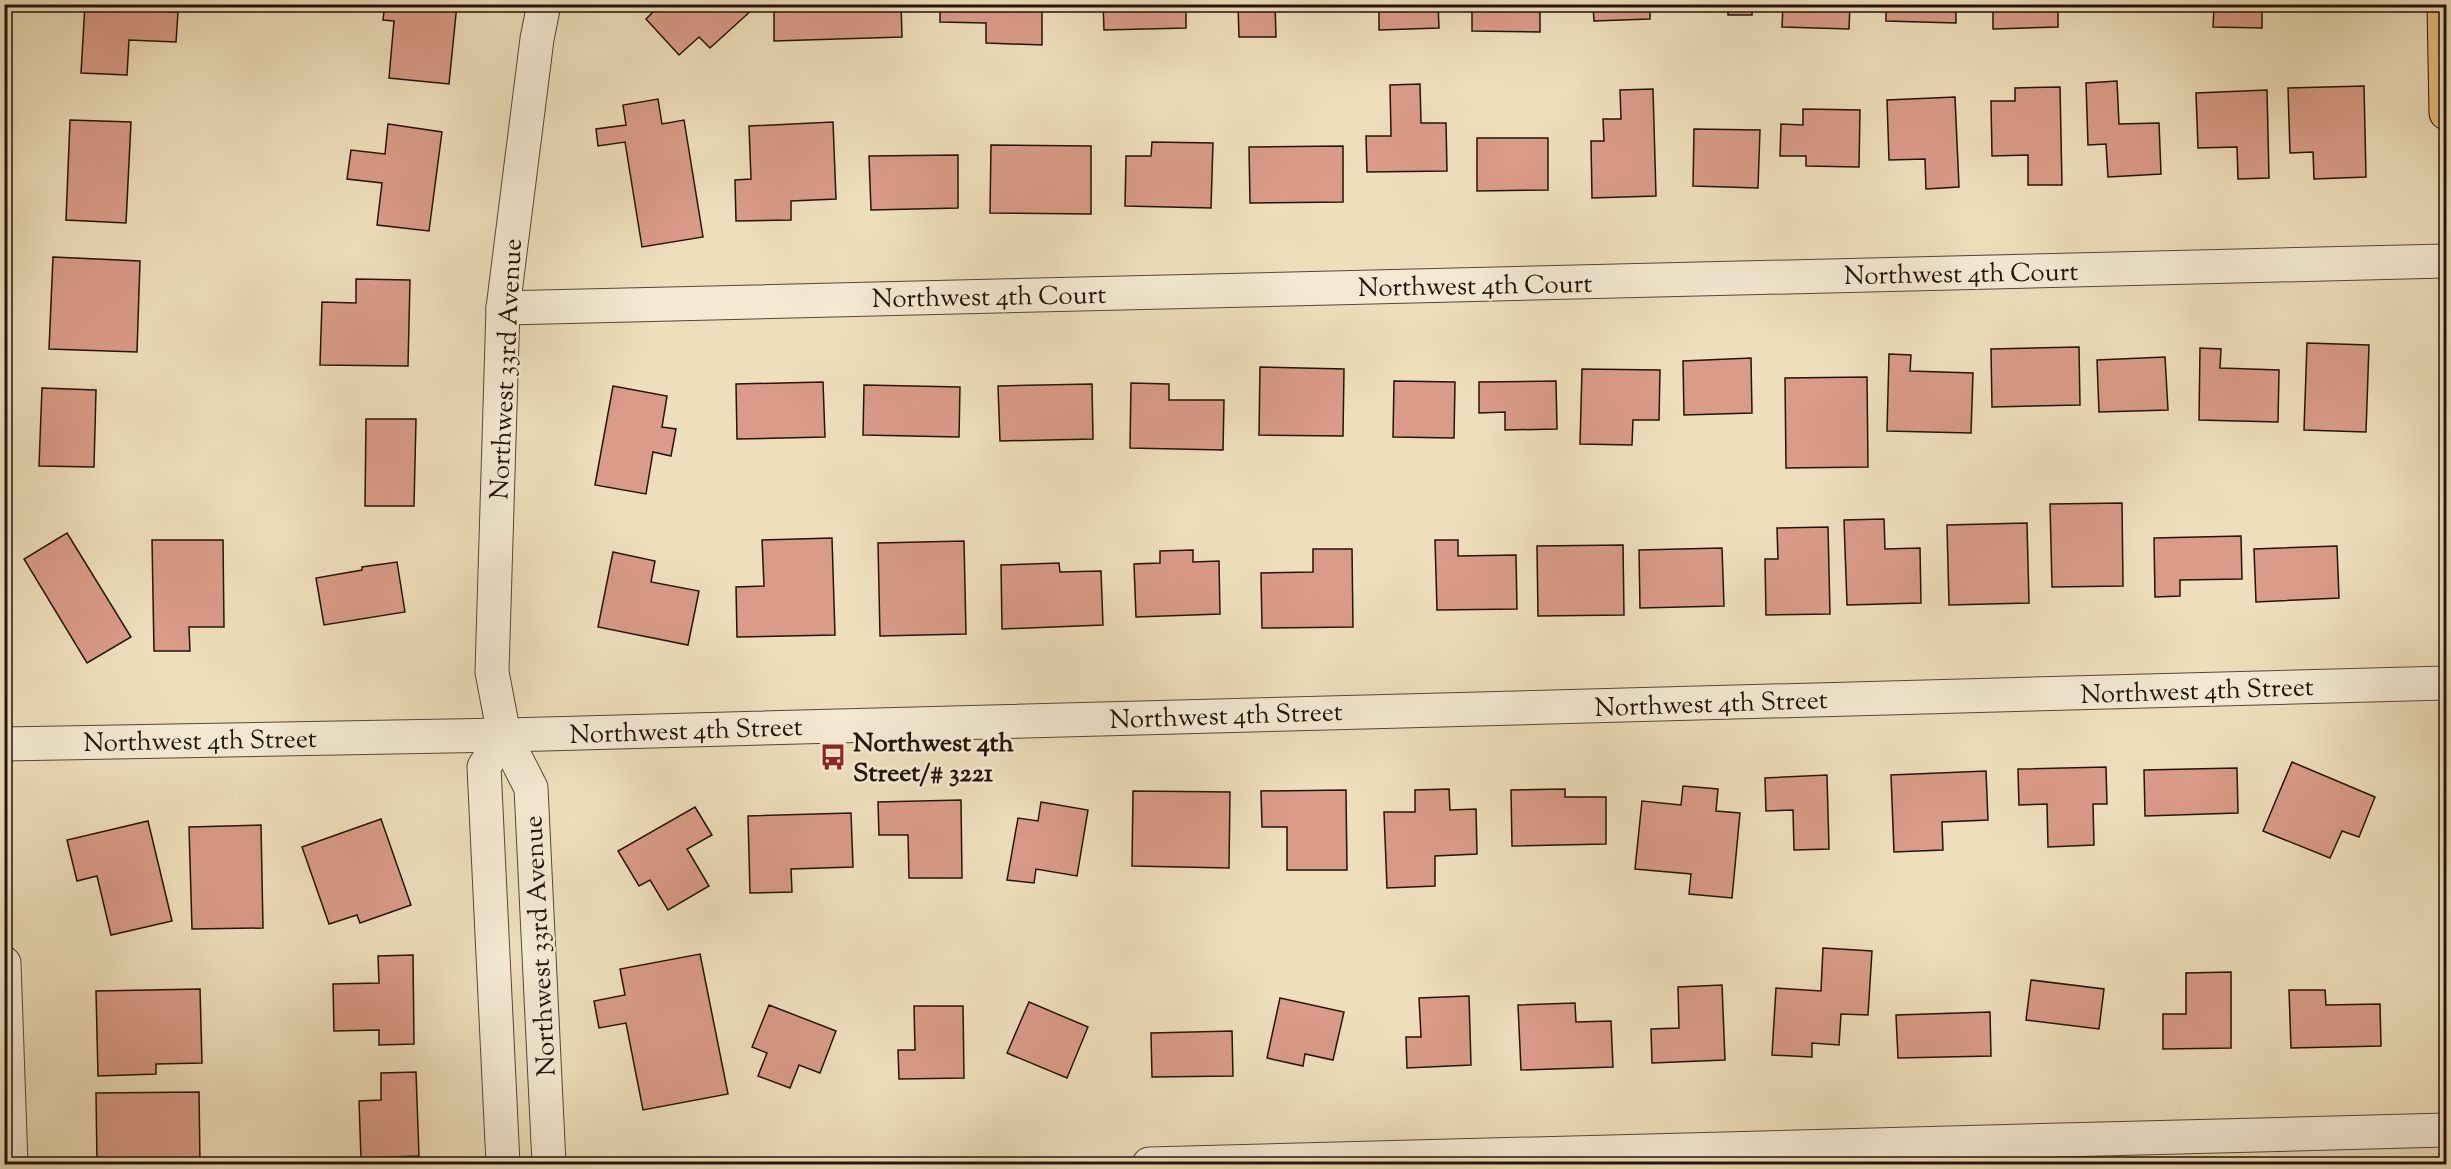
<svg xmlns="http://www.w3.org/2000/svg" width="2451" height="1169" font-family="'Sorts Mill Goudy',serif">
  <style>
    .building { fill: #da9b88; stroke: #24130a; stroke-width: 1.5 }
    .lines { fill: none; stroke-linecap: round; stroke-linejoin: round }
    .minor-casing { stroke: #564636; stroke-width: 35 }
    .major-casing { stroke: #24130a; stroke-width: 35 }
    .minor { stroke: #f4ead3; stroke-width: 33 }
    .major { stroke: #e7c07e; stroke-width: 33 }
    .labels { text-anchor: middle; stroke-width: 5; stroke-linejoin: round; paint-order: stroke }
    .street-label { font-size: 26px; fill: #24130a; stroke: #f4ead3 }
    .poi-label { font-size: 26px; font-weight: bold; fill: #24130a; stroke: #f4ead3; text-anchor: start }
  </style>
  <rect width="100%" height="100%" fill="#eedfbc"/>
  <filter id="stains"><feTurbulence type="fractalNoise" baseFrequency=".00333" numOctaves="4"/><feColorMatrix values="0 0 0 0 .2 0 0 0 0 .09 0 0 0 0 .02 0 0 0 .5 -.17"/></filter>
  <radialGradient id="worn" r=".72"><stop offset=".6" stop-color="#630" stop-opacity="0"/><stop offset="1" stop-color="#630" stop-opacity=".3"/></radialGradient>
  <g class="building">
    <path d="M85 4H139L138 10 178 12 176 42 129 40 127 75 81 73Z"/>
    <path d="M385 4H457L449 84 389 78 394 21 383 20Z"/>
    <path d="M661 4H750L754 8 710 48 699 37 679 55 646 19Z"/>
    <path d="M802 4H901L902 37 774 41V7Z"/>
    <path d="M940 4H1042V45L986 43V23L940 22Z"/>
    <path d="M1103 4H1186V28L1104 30Z"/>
    <path d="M1238 4H1275L1276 37H1239Z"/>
    <path d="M1379 4H1438L1439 28 1379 30Z"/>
    <path d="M1472 4H1540V32L1472 31Z"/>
    <path d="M1564 4H1650V19L1594 21 1593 5Z"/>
    <rect x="1728" y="4" width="24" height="11"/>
    <path d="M1783 4H1850L1849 29 1782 27Z"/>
    <path d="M1886 4H1956V23L1886 21Z"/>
    <path d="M1993 4H2058V27L1993 29Z"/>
    <path d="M2197 4H2262V28L2213 27 2214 8 2197 7Z"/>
    <path d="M2291 4H2365V5L2291 7Z"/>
    <path d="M2117 81 2119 124 2159 123 2161 174 2108 177 2106 144 2088 145 2086 83Z"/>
    <path d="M1420 84 1421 123H1446L1447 171 1367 172 1366 136H1391L1390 85Z"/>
    <path d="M2364 86 2366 177 2314 179 2313 152 2290 153 2288 88Z"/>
    <path d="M2060 87 2062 185H2028V155L1992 156 1991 101H2015V88Z"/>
    <path d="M1653 89 1656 196 1592 198 1591 141H1604L1603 119H1621L1620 90Z"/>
    <path d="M2267 90 2269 178 2238 179 2237 147 2198 148 2196 93Z"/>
    <path d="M1955 97 1959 187 1926 189 1925 159 1889 160 1887 100Z"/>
    <path d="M658 99 662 124 684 120 703 237 642 247 625 142 598 146 596 129 626 125 623 105Z"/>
    <path d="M1803 109 1860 110 1859 167 1806 166V156H1780L1781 124 1803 125Z"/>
    <path d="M70 120 131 122 126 223 66 220Z"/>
    <path d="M833 122 836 199 791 201V220L736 221 735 180 751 179 749 126Z"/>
    <path d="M388 124 442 132 429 231 377 225 382 183 347 179 351 150 385 154Z"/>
    <path d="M1694 129 1760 130 1758 188 1693 186Z"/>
    <path d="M1477 138H1548V190L1477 191Z"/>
    <path d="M1152 142 1213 143 1211 208 1125 206 1126 156H1151Z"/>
    <path d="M991 145 1091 146V214L990 213Z"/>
    <path d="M1343 146V202L1250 203 1249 147Z"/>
    <path d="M958 155V208L871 210 869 156Z"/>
    <path d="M53 257 140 261 137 352 49 349Z"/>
    <path d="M356 279 410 280 408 366 320 365 322 302 356 303Z"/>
    <path d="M2307 343 2369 345 2366 432 2304 430Z"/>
    <path d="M2079 347 2080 405 1992 407 1991 349Z"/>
    <path d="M2200 348 2221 349 2220 368 2279 370 2278 422 2199 420Z"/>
    <path d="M1889 354 1911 355 1910 371 1973 373 1971 433 1887 431Z"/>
    <path d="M2165 357 2168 410 2099 412 2097 360Z"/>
    <path d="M1751 358 1752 413 1684 415 1683 361Z"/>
    <path d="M1260 367 1344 369 1343 436 1259 435Z"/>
    <path d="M1582 369 1660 370 1659 420H1633L1632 445 1580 444Z"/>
    <path d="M1867 377 1868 467 1786 468 1785 378Z"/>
    <path d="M1394 381 1455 382 1454 438 1393 437Z"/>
    <path d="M1556 381 1557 429 1505 430V412L1479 413V382Z"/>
    <path d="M823 382 825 437 737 439 736 384Z"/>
    <path d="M1131 383 1169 384V400H1224L1223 450 1130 448Z"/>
    <path d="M1092 384 1093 439 1000 441 998 386Z"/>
    <path d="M864 385 960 387 959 437 863 435Z"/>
    <path d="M613 386 667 396 662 427 676 429 671 456 653 452 646 494 595 485Z"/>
    <path d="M42 388 96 390 94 467 39 466Z"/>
    <path d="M366 419H416L414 506H365Z"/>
    <path d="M2122 503 2123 586 2052 587 2050 504Z"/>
    <path d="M1884 519 1885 549 1920 548 1921 603 1847 605 1844 520Z"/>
    <path d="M2027 523 2029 603 1949 605 1947 525Z"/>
    <path d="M1828 527 1830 614 1766 615 1765 559H1778L1777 528Z"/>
    <path d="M67 533 131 637 87 663 24 559Z"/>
    <path d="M2241 536 2242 579 2180 580V596L2155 597 2154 538Z"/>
    <path d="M832 538 835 635 737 637 736 587 764 586 762 540Z"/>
    <path d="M152 540H223L224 627H189L190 651H154Z"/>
    <path d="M1435 540H1458V556L1516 555 1517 609 1437 610Z"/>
    <path d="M964 541 966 634 880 636 878 543Z"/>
    <path d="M1623 545 1624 615 1538 616 1537 546Z"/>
    <path d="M2337 546 2339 598 2256 602 2254 549Z"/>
    <path d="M1722 548 1724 606 1640 608 1639 550Z"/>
    <path d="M1313 549H1352L1353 627 1262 628 1261 573 1313 572Z"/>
    <path d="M1193 550V562L1219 561 1220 614 1136 617 1134 564 1160 563V551Z"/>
    <path d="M613 552 655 561 651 582 699 591 688 645 598 627Z"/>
    <path d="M397 562 405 612 324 625 316 578 362 570V567Z"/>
    <path d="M1059 563 1060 572 1101 571 1103 625 1002 629 1001 565Z"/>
    <path d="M2292 762 2375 797 2359 837 2342 831 2330 858 2263 831Z"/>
    <path d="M2106 767 2107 804H2093L2094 845 2048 847 2047 804 2019 805 2018 769Z"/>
    <path d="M2237 768 2238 813 2145 816 2144 770Z"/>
    <path d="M1986 771 1988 820 1942 822 1943 850 1894 852 1891 775Z"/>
    <path d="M1827 775 1829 849 1794 850 1793 810 1766 811 1765 778Z"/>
    <path d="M1683 786 1718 789 1716 811 1740 813 1732 898 1689 894 1691 874 1635 869 1642 801 1681 805Z"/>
    <path d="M1449 789 1450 810 1476 809 1477 854 1435 856V886L1387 888 1384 812H1415V790Z"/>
    <path d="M1565 789V797H1606V844L1512 846 1511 790Z"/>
    <path d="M1346 790 1347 870H1287V827H1262L1261 791Z"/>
    <path d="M1133 791 1230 792 1229 868 1132 866Z"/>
    <path d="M961 800 962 878H909L908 835H879L878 802Z"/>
    <path d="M1041 802 1088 810 1077 876 1036 869 1034 883 1007 880 1018 818 1038 821Z"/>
    <path d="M695 807 712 835 687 849 709 886 668 910 650 880 639 886 618 851Z"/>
    <path d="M851 813 853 867 791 869 792 892 750 893 748 816Z"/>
    <path d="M381 819 411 905 360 923 357 915 329 924 302 847Z"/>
    <path d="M148 821 172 921 111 935 97 876 77 881 67 840Z"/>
    <path d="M261 825 263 928 192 929 189 827Z"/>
    <path d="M1823 948 1872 951 1868 1015 1841 1014 1839 1045 1812 1043V1057L1772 1055 1776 988 1821 991Z"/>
    <path d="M700 954 728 1094 643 1110 626 1023 599 1028 594 1001 625 995 620 969Z"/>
    <path d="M413 955 414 1044 379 1045V1030L334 1031 333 984 379 983 378 956Z"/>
    <path d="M2231 972V1048L2163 1049V1014H2186V973Z"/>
    <path d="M2031 980 2104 989 2099 1029 2026 1020Z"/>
    <path d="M1722 985 1725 1060 1652 1063 1651 1029 1679 1028 1678 987Z"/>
    <path d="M200 989 202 1063 156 1064V1074L98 1076 96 991Z"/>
    <path d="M2289 990H2325L2326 1005 2380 1004 2381 1046 2291 1048Z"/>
    <path d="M1469 996 1471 1065 1407 1068 1406 1037H1421L1419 998Z"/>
    <path d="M1280 998 1344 1012 1333 1060 1305 1054 1303 1066 1267 1058Z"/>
    <path d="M1029 1002 1088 1027 1067 1078 1007 1053Z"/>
    <path d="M1575 1003 1576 1022 1611 1021 1613 1067 1521 1070 1518 1005Z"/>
    <path d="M769 1005 836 1031 820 1073 799 1065 790 1088 758 1076 767 1053 752 1047Z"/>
    <path d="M914 1006H963L964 1078 899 1079 898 1050H915Z"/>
    <path d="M1990 1012 1991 1056 1898 1058 1896 1015Z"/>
    <path d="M1232 1031 1233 1076 1152 1077 1151 1033Z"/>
    <path d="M416 1072 419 1156 361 1158 359 1101 381 1100V1073Z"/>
    <path d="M199 1092 200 1164H97L96 1093Z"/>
  </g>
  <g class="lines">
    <g class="minor-casing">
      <g id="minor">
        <path d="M544 4 537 39 503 308 492 672 504 735 531 788 549 1164"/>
        <path d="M503 308 2446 261"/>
        <path d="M4 744 504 735 2446 683"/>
        <path d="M4 963 11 1164"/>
        <path d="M503 1164 484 767 504 735"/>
        <path d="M1149 1164 2446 1130"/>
      </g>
    </g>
    <g class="major-casing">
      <path id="major" d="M2444 4 2446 113"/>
    </g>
    <use href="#minor" class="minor"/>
    <use href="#major" class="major"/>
  </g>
  <defs>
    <g id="bus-bare" transform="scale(2.07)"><path d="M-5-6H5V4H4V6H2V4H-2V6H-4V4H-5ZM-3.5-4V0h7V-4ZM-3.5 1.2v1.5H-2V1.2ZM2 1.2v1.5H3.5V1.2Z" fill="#8f2418" stroke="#f4ead3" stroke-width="2.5" paint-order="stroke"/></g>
  </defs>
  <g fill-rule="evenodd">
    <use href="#bus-bare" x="833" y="757"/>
  </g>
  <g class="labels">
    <g class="street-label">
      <text transform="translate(1961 273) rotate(-1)" y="9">Northwest 4th Court</text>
      <text transform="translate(1475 285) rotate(-1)" y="9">Northwest 4th Court</text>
      <text transform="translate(989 296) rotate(-1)" y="9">Northwest 4th Court</text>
      <text transform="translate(505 369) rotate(-87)" y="9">Northwest 33rd Avenue</text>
      <text transform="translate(2197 690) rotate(-2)" y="9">Northwest 4th Street</text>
      <text transform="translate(1711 703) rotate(-2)" y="9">Northwest 4th Street</text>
      <text transform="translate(1226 715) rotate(-2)" y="9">Northwest 4th Street</text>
      <text transform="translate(686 730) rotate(-2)" y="9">Northwest 4th Street</text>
      <text transform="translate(200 740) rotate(-1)" y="9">Northwest 4th Street</text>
      <text transform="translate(539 946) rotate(-93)" y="9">Northwest 33rd Avenue</text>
    </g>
    <g class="poi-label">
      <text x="853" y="751">Northwest 4th<tspan x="853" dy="30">Street/# 3221</tspan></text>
    </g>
  </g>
  <rect width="2451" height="1169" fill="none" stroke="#eedfbc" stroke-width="24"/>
  <rect x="6" y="6" width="2439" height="1157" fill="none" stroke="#24130a" stroke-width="3"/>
  <rect x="12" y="12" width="2427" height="1145" fill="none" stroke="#24130a" stroke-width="1.5"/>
  <rect width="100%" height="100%" filter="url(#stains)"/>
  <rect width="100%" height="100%" fill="url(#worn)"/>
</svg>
